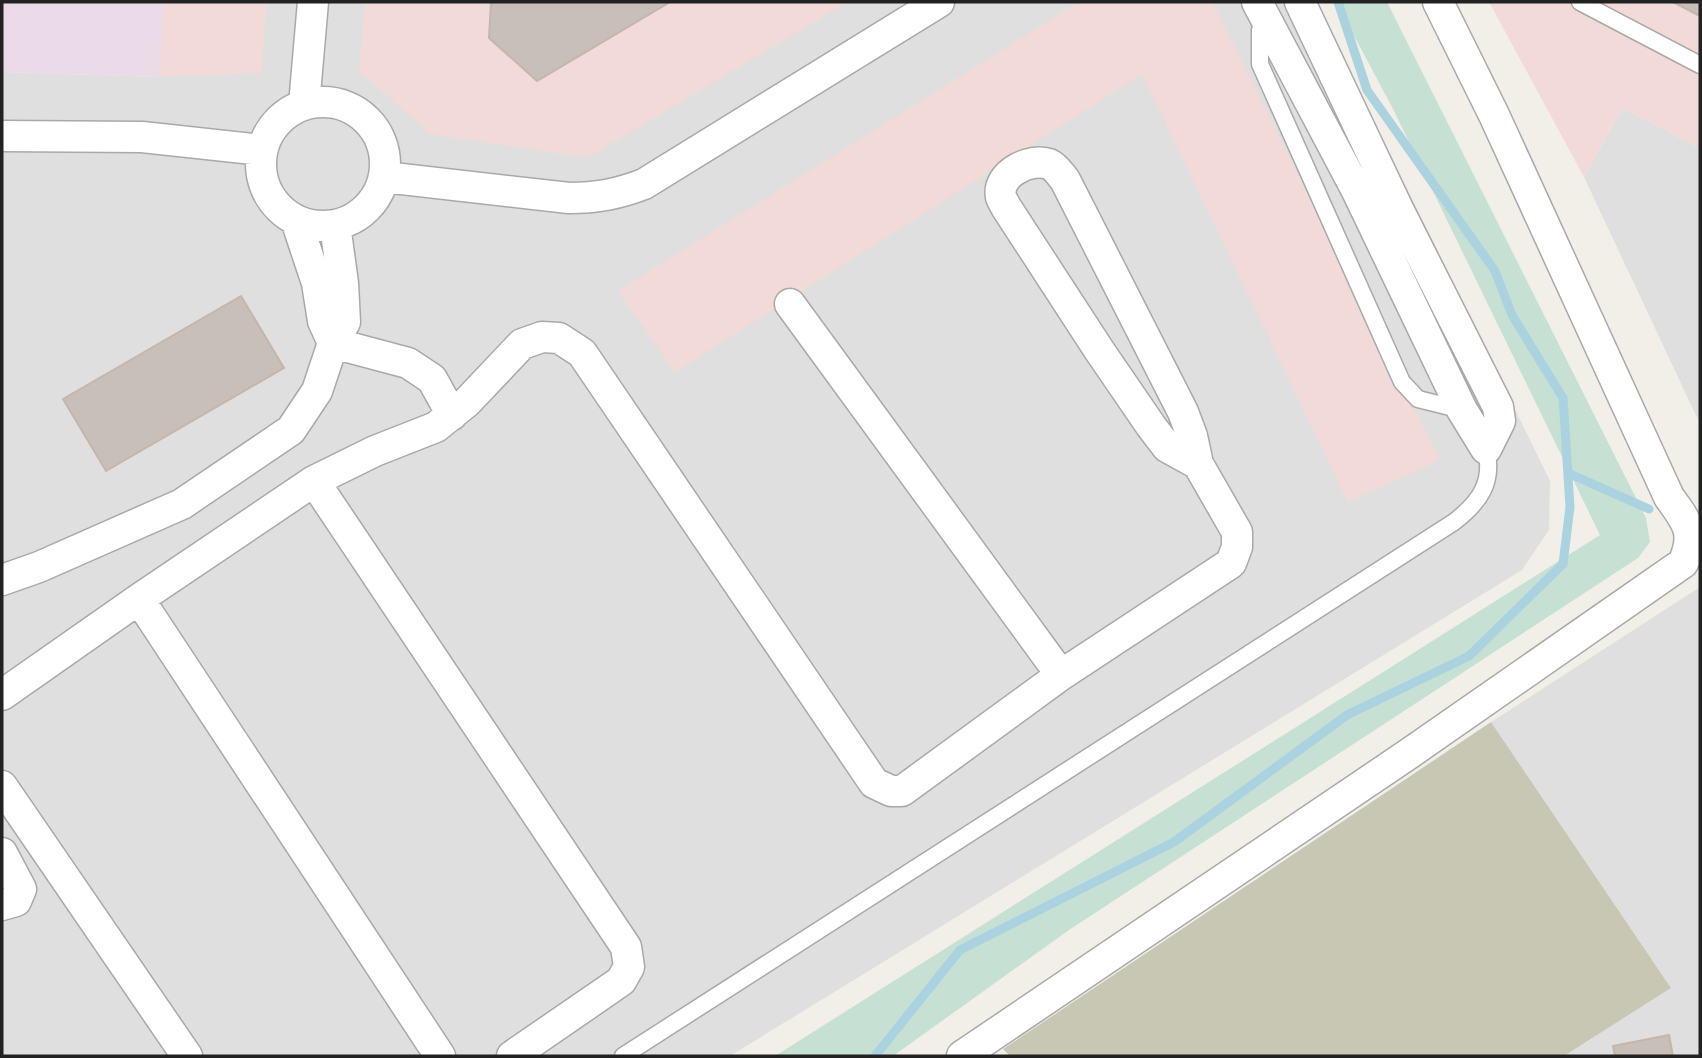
<svg xmlns="http://www.w3.org/2000/svg" width="1702" height="1058" viewBox="0 0 1702 1058" font-family="Karla,sans-serif">
	<style>
		.residential { fill: #e0dfdf }
		.commercial { fill: #f2dad9 }
		.industrial { fill: #ebdbe8 }
		.construction { fill: #c7c7b4 }
		.wetland { fill: #c6e0d4 }
		.lines { fill: none; stroke-linecap: round; stroke-linejoin: round }
		.stream { stroke: #aad3df; stroke-width: 9 }
		.building { fill: #c7bfb8; stroke: #c4b6ab; stroke-width: 2 }
		.service-casing { stroke: #a9a9a9; stroke-width: 19 }
		.minor-casing { stroke: #a9a9a9; stroke-width: 33 }
		.service { stroke: #fff; stroke-width: 16 }
		.minor { stroke: #fff; stroke-width: 30 }
	</style>
	<rect width="100%" height="100%" fill="#f2efe9"/>
	<path class="residential" d="M163,2H1316L1550,481L1549,530L1522,570L730,1056H2V72L159,77Z
		M1622,108L1700,148V424L1584,177Z
		M1700,587V1056H1564L1671,988L1491,722Z"/>
	<path class="commercial" d="M163,2H267L261,73L159,77Z
		M365,2H847L587,158L431,134L359,71Z
		M1079,2H1212L1440,460L1348,502L1142,74L675,372L618,291Z
		M1489,2H1700V148L1622,108L1584,177Z"/>
	<path class="industrial" d="M2,2H163L159,77L2,72Z"/>
	<path class="construction" d="M1491,722L1671,988L1564,1056H1010L1003,1049Z"/>
	<path class="wetland" d="M1336,2H1387L1646,518L1650,542L1638,558L1069,930L893,1056H775L1600,535L1392,107Z"/>
	<g class="lines">
		<path class="stream" d="M1568,473L1649,509
			M875,1056L960,950L1174,842L1347,715L1469,656L1563,564L1570,507L1563,398L1512,315L1495,271L1367,90L1338,2"/>
	</g>
	<path class="building" d="M491,2H670L537,81L489,38Z
		M1673,2H1700V16Z
		M241,296L284,368L106,471L63,399Z
		M1669,1035L1673,1056H1615L1613,1046Z"/>
	<g class="lines">
		<g class="service-casing">
			<path id="service" d="M1580,2L1700,65
				M1266,19L1260,30V64L1402,382L1418,399L1462,410
				M623,1056L1454,522C1480,502 1494,482 1486,449"/>
		</g>
		<g class="minor-casing">
			<path id="minor" d="M1257,2L1357,191L1462,410L1486,449L1500,421L1498,407L1398,209L1300,2
				M261 164a62 62 0 1 1 124 0a62 62 0 1 1-124 0Z
				M304,105L313,2
				M2,136L142,137L262,150
				M384,177L569,198C597,198 618,194 644,184L939,2
				M296,220L317,283L323,321L333,343
				M790,304L1061,675
				M333,343L408,363L432,379L452,415
				M314,481L626,947L629,967L621,981L512,1056
				M2,580L39,567L182,504L291,430L317,391L333,343L345,322L343,283L335,225
				M139,599L440,1056
				M2,695L139,599L314,481L375,451L436,427L467,402L522,344L542,337L559,338L582,353L874,783L891,791H902L1061,675L1231,563L1237,547V532L1198,464L1192,436L1183,412L1065,180C1060,174 1056,167 1049,164C1031,157 996,174 1001,197C1002,200 1004,203 1006,207L1099,350L1151,426L1167,447L1198,464
				M2,786L187,1056
				M2,853L21,889L16,901L2,905
				M962,1056L1410,753L1683,563C1697,533 1687,522 1669,497L1494,115L1438,2"/>
		</g>
		<use href="#service" class="service"/>
		<use href="#minor" class="minor"/>
	</g>
	<rect width="1702" height="1058" fill="none" stroke="#222222" stroke-width="7"/>
</svg>
